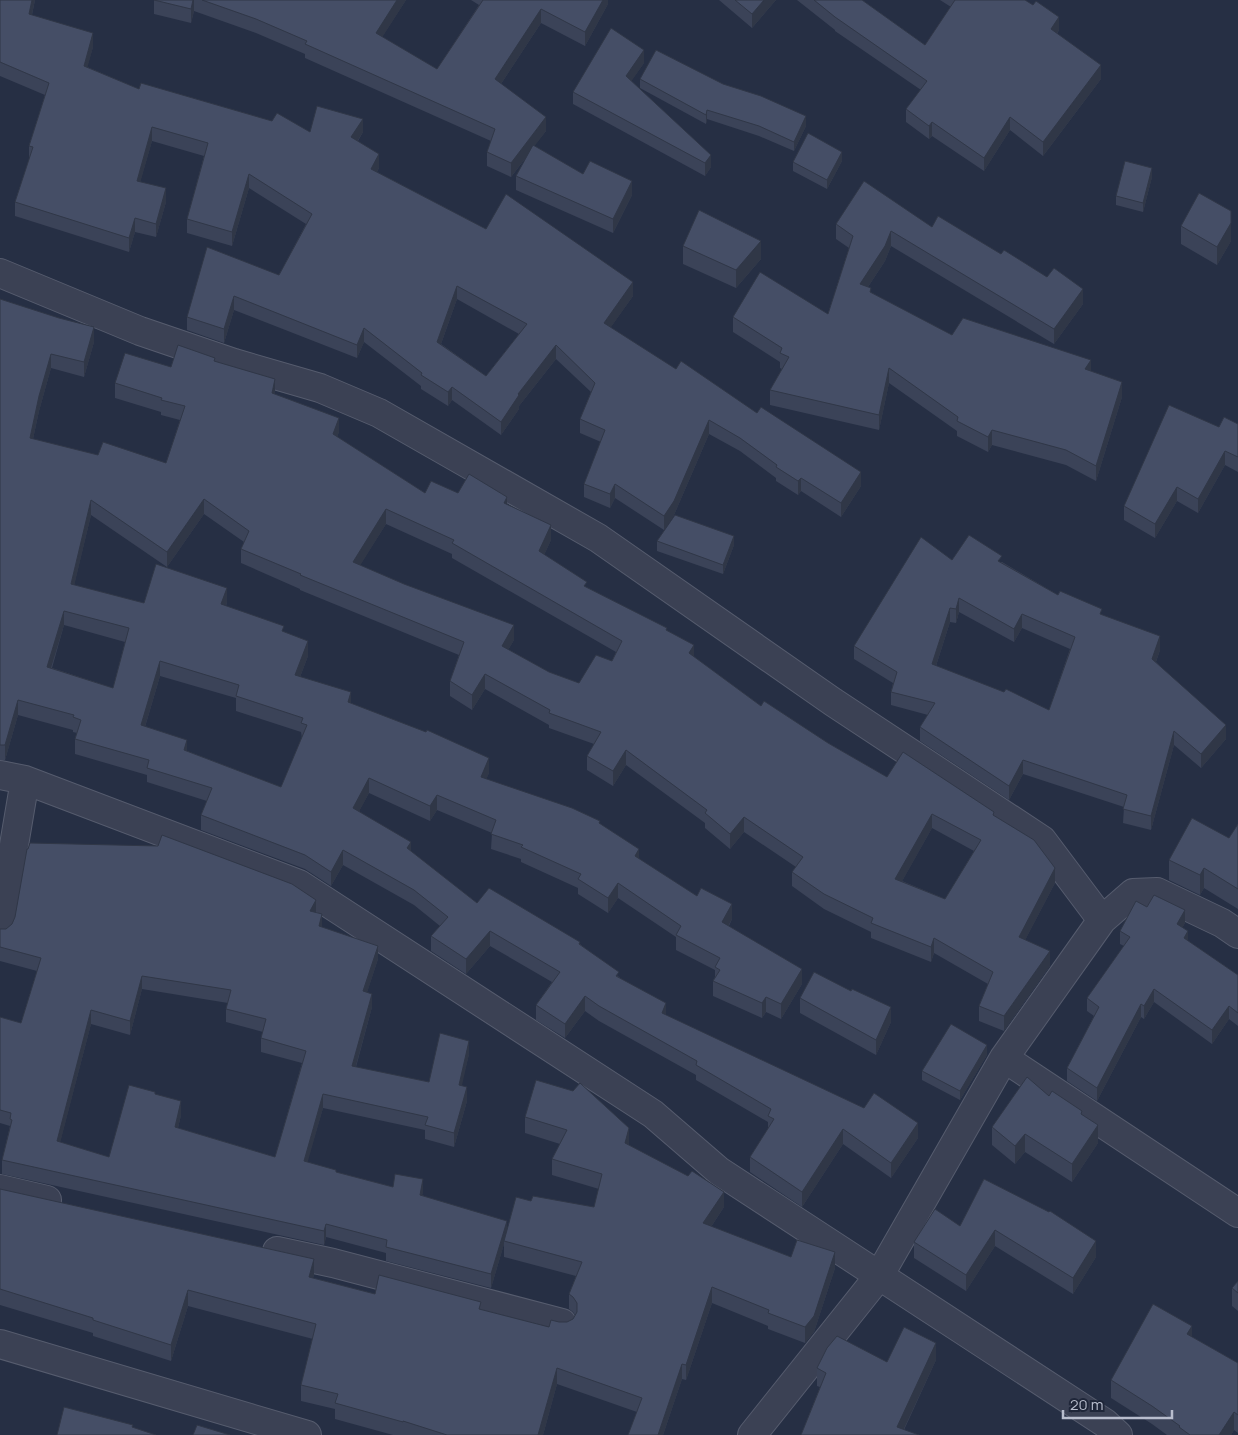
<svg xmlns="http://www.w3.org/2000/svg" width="1238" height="1435" viewBox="0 0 1238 1435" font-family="Manrope,sans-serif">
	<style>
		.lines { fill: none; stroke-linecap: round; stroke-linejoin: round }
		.minor-casing { stroke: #565c6e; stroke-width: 30 }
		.minor { stroke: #3b4154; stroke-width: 28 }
		.wall { fill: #3b4358; fill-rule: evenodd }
		.shaded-wall { fill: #303747 }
		.building { fill: #454e66; stroke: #303747; fill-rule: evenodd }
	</style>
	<rect width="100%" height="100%" fill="#262f44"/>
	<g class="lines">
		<g class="minor-casing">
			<path id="minor" d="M0,273L140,331L234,363L320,388L379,413L598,538L833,702L1042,840L1102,920
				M0,775L25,780L299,884L653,1114L719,1171L1105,1423L1118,1435
				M0,928L25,780
				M1004,1058L1238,1213
				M0,1189L47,1200
				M277,1251L333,1263L562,1323
				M0,1344L307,1435
				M752,1435L879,1276L1004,1058L1102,920L1133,893L1157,892L1222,923L1238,934"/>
		</g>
		<use href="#minor" class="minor"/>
	</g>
	<path class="wall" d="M0,0H35L32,15L93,47L87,67L139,89L310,132H363L358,141L379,168L377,172L486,229L633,296L610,328L861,486L841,517L801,491L798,495L776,481V478L740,451L709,434L674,515L664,530L615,498L610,508L584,497V484L601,442L580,433V419L591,392L556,359L519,406V409L501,435L452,400L448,406L421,389V386L364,342L357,358L234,310L224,343L187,330V317L279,275L306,224L249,188L232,246L187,233V219L204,156L152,141L140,182L166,202L156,237L135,232L129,252L15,216V202L29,160V146L45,95L0,76ZM457,299L519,334L486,376L441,344Z
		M154,0H406L382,37L437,69L479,5L471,0H608V4L585,46L541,23L501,84L546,131L534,146L583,174L632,195L613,233L516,190V176L528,155L511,177L487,166V152L491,141L305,58V54L256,33L194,11L191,23L154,14Z
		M719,0H776L752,28Z
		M797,0H862L925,45L951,7L940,0H1025L1059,30L1057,34L1101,79L1043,156L1010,130L984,171L932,136L929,139L906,122V109L921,90L835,31V30Z
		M644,63L631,81L711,167L705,176L573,104V92Z
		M640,79L806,126L794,151L759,136L707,119L706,124L640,88Z
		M842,161L827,189L793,171V162Z
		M1152,177L1143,212L1116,205V196Z
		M836,224L932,227L1083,304L1054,344L891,246L885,261L868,287L871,293L952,335L1091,371L1122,397L1096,481L1066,465L992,445L988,452L957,436V431L889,383L879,430L770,405V390L782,369L780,368V362L733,332V317L828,314L849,248L836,239Z
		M1181,226L1231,241L1217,265L1181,244Z
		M683,246L761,259L736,288L683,264Z
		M0,299L94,342L84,377L51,368L39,411L33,439L98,455L166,463L180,420L161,415V412L115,398V383L171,367L215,361L275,394L339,432L337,437L425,493H458L507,504L551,540L544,555L587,588L667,631L694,657L761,706L828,743L887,777L994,816L1055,883L1025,940L1050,966L1004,1031L979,1021V1006L988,984L934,953L931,962L871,938V932L824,909L792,886V872L796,867L744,832L730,849L705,828V823L626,765L613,786L587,770V756L594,744L549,728V725L485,689L472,710L450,696V681L459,655L300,590V589L241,563V549L244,542L204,514L167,567L91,515L74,585L144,603L227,602L226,606L284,632L308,656L300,677L489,773L486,779L600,824L639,859L732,919L729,926L802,984L781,1019L766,1012L762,1018L713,996V981L715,977V970L676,950V937L618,898L608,913L578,894V888L521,862V859L491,849L492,833L437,810L430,821L369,793L359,811L477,903L580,944L619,977L666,1015L918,1138L891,1178L843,1144L802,1207L750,1172V1157L768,1129V1122L696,1080V1075L599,1021L585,1011L565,1038L536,1020V1005L552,982L490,946L466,974L431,951V936L440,926L414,905L343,865L331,886L305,869L201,830V815L207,801L147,782V775L75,754V739L77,733L73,732V730L18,715L5,760H0ZM386,524L452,554V558L616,652L612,661L579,683L549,672L508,650L514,640L360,565ZM64,625L125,642L113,688L52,668ZM160,676L236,698V711L301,732L302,738L281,787L187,751L145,727ZM932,828L974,851L945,899L902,881Z
		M1238,424V472L1225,465L1198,513L1177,501L1155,538L1124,520V506L1219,427Z
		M657,541L734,545L723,574L657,551Z
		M952,560L1002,562L1058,595L1102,615L1160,650L1156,662L1226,739L1201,768L1174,745L1151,830L1123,823L1124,807L1023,774L1009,800L920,741V727L928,715L891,705V692L893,683L854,659V646ZM959,612L1014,642L1022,628L1070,649L1049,710L936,666L950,622L956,623Z
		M1238,824V909L1204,888L1200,895L1169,880V860L1229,838Z
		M1147,907L1185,923L1182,928L1188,941L1238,975V1026L1229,1019L1212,1044L1154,1002L1144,1019L1141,1017L1097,1101L1067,1081V1068L1094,1016L1087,1011V998L1124,946L1120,944V931Z
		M316,913L322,927L378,959L367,992L372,1007L356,1067L429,1082L469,1054L461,1086L467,1101L454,1147L425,1139V1130L323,1108L307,1162L336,1172L393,1187L423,1192L422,1195L507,1231L531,1201L594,1207L599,1189L552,1175V1159L560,1144L525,1133V1117L629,1144V1145L724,1207L711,1227L791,1257L835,1268L814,1332L805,1343L768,1329V1326L712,1303L686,1380L682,1379L663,1435H628L637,1412L557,1384L543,1435H393L335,1419V1409L301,1401V1385L313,1339L188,1306L171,1361L93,1336V1333L0,1305V1189L314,1275L313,1278L375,1294L481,1309L549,1327L559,1322H567L573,1319L575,1315L573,1312L569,1309V1294L576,1276L504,1257V1244L491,1288L386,1261V1253L326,1237L324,1245L2,1174V1160L10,1126L0,1123V1017L21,1023L37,971L0,961V929ZM142,989L228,1003L226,1009V1022L263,1032L261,1038V1052L302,1063L275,1157L178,1128L181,1115L155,1095L109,1157L60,1142L91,1024L130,1035Z
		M800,998L891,1022L876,1055L800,1013Z
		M987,1055L960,1100L922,1080V1071Z
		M1049,1096L1082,1115L1098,1143L1072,1182L1025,1152L1015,1164L992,1145V1127Z
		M984,1179L1096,1257L1073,1294L995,1246L966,1291L914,1258V1242L960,1226Z
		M1238,1281V1311L1232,1306V1288Z
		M1192,1337L1238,1363V1433L1234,1430L1231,1435H1167L1152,1424L1111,1398V1380Z
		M936,1360L904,1430L801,1435L820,1387L817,1386V1368L887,1362Z"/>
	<path class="shaded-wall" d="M32,0H35L29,28V14Z
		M193,0H194V11L191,23V9Z
		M397,0H406L376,47V33Z
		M603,0H608V4L585,46V32Z
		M764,0H776L752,28V14Z
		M541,9V23L495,93V79Z
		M1059,17V30L1051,43V29Z
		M93,33V47L84,80V66Z
		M644,50V63L626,89V76Z
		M1101,65V79L1043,156V142Z
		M707,110V119L706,124V115Z
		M806,116V126L794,151V142Z
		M546,117V131L511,177V163Z
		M1010,117V130L984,171V158Z
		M363,119V132L351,151V137Z
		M932,122V136L929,139V126Z
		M152,127V141L137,194V181Z
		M842,152V161L827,189V180Z
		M379,154V168L371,183V169Z
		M711,155V167L705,176V163Z
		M1152,168V177L1143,212V203Z
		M249,174V188L232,246V232Z
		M632,181V195L613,233V219Z
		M166,188V202L156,237V224Z
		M135,218V232L129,252V238Z
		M1231,223V241L1217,265V247Z
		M891,231V246L885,261L860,299V284Z
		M761,241V259L736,288V270Z
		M633,282V296L604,337V323Z
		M457,286V299L437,355V342Z
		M1083,289V304L1054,344V329Z
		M234,296V310L224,343V329Z
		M94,327V342L84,377V362Z
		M364,328V342L357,358V345Z
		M556,345V359L519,406V409L501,435V422L518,394Z
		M51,354V368L39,411L30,453V438L39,396Z
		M1091,360V375L1085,369Z
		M889,368V383L879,430V415Z
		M275,379V394L272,408V393Z
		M1122,382V397L1096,481V466Z
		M452,387V400L448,406V392Z
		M339,418V432L333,449V434Z
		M709,420V434L674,515L664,530V516Z
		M992,430V445L988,452V437Z
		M1225,451V465L1198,513V499Z
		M861,472V486L841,517V503Z
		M801,478V491L798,495V481Z
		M615,484V498L610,508V494Z
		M1177,487V501L1155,538V524Z
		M507,497V512L504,503Z
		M204,499V514L167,567V552Z
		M91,500V515L71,599V584Z
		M386,509V524L353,577V562Z
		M551,525V540L539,566V551Z
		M734,536V545L723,574V565Z
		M227,588V602L221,619V604Z
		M959,598V612L956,623V609Z
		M950,608V622L932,678V664Z
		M64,611V625L47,681V667Z
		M1022,614V628L1014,642V629Z
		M514,625V640L502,661V646Z
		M1160,636V650L1152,673V659Z
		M308,641V656L295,690V675Z
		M694,645V660L689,653Z
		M160,661V676L141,740V725Z
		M485,674V689L472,710V695Z
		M351,692V707L348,702Z
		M18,700V715L5,760V745Z
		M1226,725V739L1201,768V754Z
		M1174,731V745L1151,830V816Z
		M187,740V755L184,750Z
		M626,750V765L613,786V771Z
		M489,758V773L481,792V777Z
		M1023,760V774L1009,800V786Z
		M369,778V793L353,823V808Z
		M437,795V810L430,821V806Z
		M932,814V828L895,894V879Z
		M744,817V832L730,849V834Z
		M411,842V857L407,848Z
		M639,849V864L635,856Z
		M343,850V865L331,886V872Z
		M1055,868V883L1019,952V937Z
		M1204,868V888L1200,895V875Z
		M618,883V898L608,913V898Z
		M316,900V914L310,911Z
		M732,904V919L722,937V922Z
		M1185,910V923L1177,938V924Z
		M322,914V928L319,926Z
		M490,931V946L466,974V959Z
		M1188,931V944L1184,938Z
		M934,938V953L931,962V947Z
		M378,946V959L363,1005V991Z
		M1050,951V966L1004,1031V1016Z
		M802,969V984L781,1019V1004Z
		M142,976V989L130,1035V1021Z
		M1154,989V1002L1144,1019V1006Z
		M372,994V1007L352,1080V1066Z
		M585,996V1011L565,1038V1024Z
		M766,997V1012L762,1018V1003Z
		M666,1003V1018L662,1013Z
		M1141,1004V1017L1097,1101V1088Z
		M1229,1006V1019L1212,1044V1030Z
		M891,1007V1022L876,1055V1040Z
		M91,1010V1024L57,1155V1141Z
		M469,1041V1054L459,1099V1085Z
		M987,1045V1055L960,1100V1091Z
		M467,1087V1101L454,1147V1133Z
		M323,1094V1108L304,1175V1161Z
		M181,1101V1115L175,1141V1127Z
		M918,1123V1138L891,1178V1163Z
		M1098,1125V1143L1072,1182V1164Z
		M629,1128V1144L625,1159V1143Z
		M843,1129V1144L802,1207V1192Z
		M1025,1134V1152L1015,1164V1146Z
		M423,1179V1192L420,1208V1195Z
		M724,1192V1207L703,1239V1223Z
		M507,1221V1235L504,1241V1244L491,1288V1274Z
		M326,1224V1237L324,1245V1231Z
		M995,1230V1246L966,1291V1275Z
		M1096,1241V1257L1073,1294V1278Z
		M835,1252V1268L814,1332L805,1343V1327Z
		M314,1259V1275L309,1292V1277Z
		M712,1287V1303L686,1380V1365Z
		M188,1290V1306L171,1361V1345Z
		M1192,1326V1344L1187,1334Z
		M936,1343V1360L901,1435L897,1427Z
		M682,1364V1379L663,1435H658Z
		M557,1368V1384L543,1435H538Z
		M1234,1412V1430L1231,1435H1219Z"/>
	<path class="building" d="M0,0H32L29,14L93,33L84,66L139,89L141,83L272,121L277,113L310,132L317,106L363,119L351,137L379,154L371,169L486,229L506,194L633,282L604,323L676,369L681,361L757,413L761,407L861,472L841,503L801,478L798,481L776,467L777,465L740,438L709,420L674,501L664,516L615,484L610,494L584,484L605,430L580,419L595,383L556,345L518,394L519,395L501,422L452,387L448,392L421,375L422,373L364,328L357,345L234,296L224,329L187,317L207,247L279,275L312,214L249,174L232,232L187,219L208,143L152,127L137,181L166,188L156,224L135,218L129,238L15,202L33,147L29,146L49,83L0,62ZM457,286L527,324L486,376L437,342Z
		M154,0H193L191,9Z
		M202,0H397L376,33L437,69L483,0H603L585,32L541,9L495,79L546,117L511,163L487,152L495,129L305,44L307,41L256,19Z
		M735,0H764L752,14Z
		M814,0H862L925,45L955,0H1025L1033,5L1036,1L1059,17L1051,29L1101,65L1043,142L1010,117L984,158L932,122L929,126L906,109L927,81L835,17Z
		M611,28L644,50L626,76L711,155L705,163L573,92Z
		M656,50L723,84L761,96L806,116L794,142L759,126L707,110L706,115L640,79Z
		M808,133L842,152L827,180L793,162Z
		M533,145L583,174L590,161L632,181L613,219L516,176Z
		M1125,161L1152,168L1143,203L1116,196Z
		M864,181L932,227L938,216L1001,254L1004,250L1047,277L1054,268L1083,289L1054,329L891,231L885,246L860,284L871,288L870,292L952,335L963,318L1091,360L1085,369L1122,382L1096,466L1066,450L992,430L988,437L957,421L958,417L889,368L879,415L770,390L789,357L780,353L782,348L733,317L760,272L828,314L853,236L836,224Z
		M1199,193L1231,211V223L1217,247L1181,226Z
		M699,210L761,241L736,270L683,246Z
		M0,299L59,318L94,327L84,362L51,354L39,396L30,438L98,455L103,442L166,463L185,406L161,400L162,398L115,383L125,353L171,367L178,345L215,358L214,361L275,379L272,393L339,418L333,434L425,493L431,481L458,493L469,474L507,497L504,503L551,525L539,551L587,582L584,586L667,628L666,630L694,645L689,653L761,706L764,701L828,743L887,777L903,752L994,812L993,815L1034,840L1055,868L1019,937L1050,951L1004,1016L979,1006L993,972L934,938L931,947L871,923L873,918L824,894L792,872L803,857L744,817L730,834L705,813L707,810L626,750L613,771L587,756L601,732L549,713L550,710L485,674L472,695L450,681L464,642L300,575L301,574L241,549L249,531L204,499L167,552L91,500L71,584L144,603L156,564L227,588L221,604L284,626L282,631L308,641L295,675L351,692L348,702L426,732L427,730L489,758L481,777L572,808L600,821L599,823L639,849L635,856L697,896L701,888L732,904L722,922L802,969L781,1004L766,997L762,1003L713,981L720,970L715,967L720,958L676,935L681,926L618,883L608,898L578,879L581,874L521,847L523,845L491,834L496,820L437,795L430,806L369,778L353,808L411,842L407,848L477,903L489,888L580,942L579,944L619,972L616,976L666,1003L662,1013L864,1108L874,1093L918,1123L891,1163L843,1129L802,1192L750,1157L774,1119L768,1116L771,1109L696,1065L697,1061L599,1006L585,996L565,1024L536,1005L560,972L490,931L466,959L431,936L448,917L414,890L343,850L331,872L305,855L201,815L212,788L147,768L149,760L75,739L81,720L73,717L74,715L18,700L5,745H0ZM386,509L454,540L452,543L622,641L612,661L596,655L579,683L549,672L502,646L514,625L404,584L353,562ZM64,611L129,628L113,688L47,667ZM160,661L239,685L236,696L303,718L301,723L307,725L281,787L184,750L187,740L141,725ZM932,814L981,840L945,899L895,879Z
		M1169,405L1219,427L1224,417L1238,424V457L1225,451L1198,499L1177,487L1155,524L1124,506Z
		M675,515L734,536L723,565L657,541Z
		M969,535L1002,556L998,561L1058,595L1060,591L1102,609L1100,614L1160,636L1152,659L1226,725L1201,754L1174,731L1151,816L1123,809L1127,795L1023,760L1009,786L920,727L935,703L891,692L897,672L854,646L921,537L952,560ZM959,598L1014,629L1022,614L1075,637L1049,710L1006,689L1004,692L932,664L950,608L956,609Z
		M1192,818L1229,838L1238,824V889L1204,868L1200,875L1169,860Z
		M162,835L292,884L316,900L310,911L322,914L319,926L378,946L363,991L372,994L352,1066L429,1082L440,1033L469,1041L459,1085L467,1087L454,1133L425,1125L428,1117L323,1094L304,1161L336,1170V1172L393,1187L395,1174L423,1179L420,1195L507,1221L491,1274L386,1247L387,1240L326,1224L324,1231L2,1160L12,1120L10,1119L11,1113L0,1110V1017L21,1023L41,958L0,947V929H6L12,924L15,917L27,849H28L30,843L158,846ZM142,976L231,990L226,1009L266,1019L261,1038L306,1051L275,1157L175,1127L181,1101L155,1094V1092L129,1085L109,1157L57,1141L91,1010L130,1021Z
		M1154,895L1185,910L1177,924L1188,931L1184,938L1238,975V1013L1229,1006L1212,1030L1154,989L1144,1006L1141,1004L1097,1088L1067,1068L1099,1007L1087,998L1130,937L1120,931L1136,901L1147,907Z
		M814,972L851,991L852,989L891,1007L876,1040L800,998Z
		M951,1024L987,1045L960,1091L922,1071Z
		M1027,1077L1049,1096L1052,1091L1082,1111L1081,1114L1098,1125L1072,1164L1025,1134L1015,1146L992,1127Z
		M536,1080L573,1091L580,1083L629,1128L625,1143L688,1176L692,1171L724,1192L703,1223L791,1257L797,1240L835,1252L814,1316L805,1327L768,1313L769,1310L712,1287L686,1365L682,1364L658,1435H628L642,1398L557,1368L538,1435H447L403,1421V1422L335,1403L338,1394L301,1385L316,1324L188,1290L171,1345L93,1320V1318L0,1289V1189L314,1259L309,1277L375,1294L379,1275L481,1302L479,1309L549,1327L551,1320L559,1322H567L573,1319L577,1312V1303L573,1297L569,1294L582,1262L504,1241L516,1197L531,1201L533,1196L594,1207L602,1174L552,1159L567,1130L525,1117Z
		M984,1179L1049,1212L1050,1211L1096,1241L1073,1278L995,1230L966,1275L914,1242L935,1209L960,1226Z
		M1238,1281V1293L1232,1288Z
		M1153,1304L1192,1326L1187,1334L1238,1363V1415L1234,1412L1219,1435H1190L1179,1427L1180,1426L1152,1406L1111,1380Z
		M904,1327L936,1343L897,1427L919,1435H801L826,1373L817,1368L827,1348L837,1336L887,1362Z
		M64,1407L133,1425L132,1427L156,1435H57Z
		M197,1425L230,1435H193Z"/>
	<path d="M1063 1410v8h109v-8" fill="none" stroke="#b8bdcd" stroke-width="2.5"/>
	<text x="1070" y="1410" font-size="15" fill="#b8bdcd" stroke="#1f2639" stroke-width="4" paint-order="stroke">20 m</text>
</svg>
